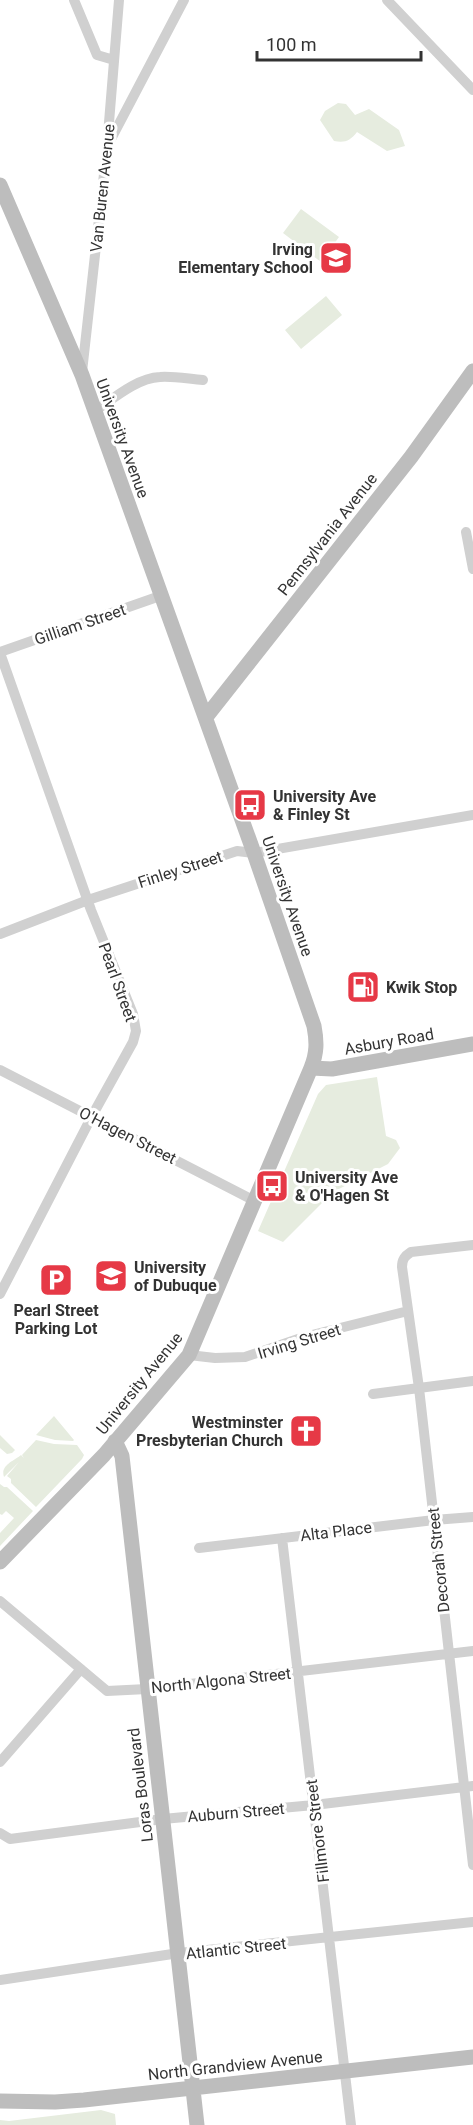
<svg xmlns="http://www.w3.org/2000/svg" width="473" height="2125" viewBox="0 0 473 2125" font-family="Roboto,sans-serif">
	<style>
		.green { fill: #e6ecdf }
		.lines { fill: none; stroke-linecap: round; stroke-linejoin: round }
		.street { stroke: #d0d0d0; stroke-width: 10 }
		.secondary { stroke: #bdbdbd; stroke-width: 15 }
		.labels { text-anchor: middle; stroke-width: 6; stroke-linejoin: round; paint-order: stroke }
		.street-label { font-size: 16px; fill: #333; stroke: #fff }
		.poi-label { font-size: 16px; font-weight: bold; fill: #333; stroke: #fff; text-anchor: start }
	</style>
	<rect width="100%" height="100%" fill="#fff"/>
	<path class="green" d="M338,103L346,104L355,115L369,109L399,130L405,146L387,151L357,132C350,141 345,143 334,141L320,120L325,111Z
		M301,209L339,237L321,262L283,233Z
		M326,296L342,315L301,349L285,330Z
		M377,1077L386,1136L396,1140L400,1148L388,1164L333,1192L283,1242L258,1231L318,1094L326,1085Z
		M54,1416L74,1440L73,1441L55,1440L36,1435Z
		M0,1435L15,1450L12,1453L7,1454L0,1448Z
		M36,1440L54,1444L77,1445L84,1455L82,1459L36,1507L11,1483V1479L7,1476L19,1462L4,1477C0,1465 14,1461 21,1455L24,1458L22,1455Z
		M0,1484L4,1487H7L33,1511L0,1546V1533L14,1518L6,1511L2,1515L0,1514Z
		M101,2110L115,2114L116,2125H0V2120L9,2121Z"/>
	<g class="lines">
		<path class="street" d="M74,0L97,55L114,60
			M387,0L473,90
			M110,141L184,0
			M82,372L107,147L119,0
			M95,411C114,398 137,378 160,377C174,376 189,379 203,380
			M466,532L473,569
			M0,652L160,596
			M0,653L91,910L133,1014L136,1031L133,1042L92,1116L0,1294
			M0,934L88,900L237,851L254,853L473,815
			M0,1070L255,1201
			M473,1245L411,1252C405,1256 402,1259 402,1267L419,1388L473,1865
			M189,1355L215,1358L245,1357L304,1337L408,1311
			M373,1394L473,1381
			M282,1538L351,2125
			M199,1548L434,1520L473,1517
			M0,1601L107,1691L147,1689L473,1651
			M0,1762L81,1669
			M0,1833L10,1839L163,1819L314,1805L473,1786
			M0,1980L179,1953L473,1922"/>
		<path class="secondary" d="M0,185L82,375L254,853L314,1026C317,1042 317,1053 311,1068L189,1355L104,1455L0,1562
			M206,717L411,457L473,371
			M311,1068L332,1069L473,1044
			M115,1441L122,1456L197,2125
			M0,2101L55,2102L84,2100L473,2057"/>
	</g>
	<defs>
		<g id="school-square" transform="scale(1.725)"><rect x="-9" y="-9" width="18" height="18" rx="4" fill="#e63946" stroke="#fff"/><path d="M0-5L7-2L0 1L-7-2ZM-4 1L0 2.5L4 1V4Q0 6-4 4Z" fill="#fff"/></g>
		<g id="bus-square" transform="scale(1.725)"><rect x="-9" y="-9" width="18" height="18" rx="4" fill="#e63946" stroke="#fff"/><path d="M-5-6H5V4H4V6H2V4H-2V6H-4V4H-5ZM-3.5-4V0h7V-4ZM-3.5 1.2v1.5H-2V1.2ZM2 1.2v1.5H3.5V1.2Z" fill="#fff"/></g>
		<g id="fuel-square" transform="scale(1.725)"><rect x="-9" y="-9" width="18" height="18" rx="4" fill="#e63946" stroke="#fff"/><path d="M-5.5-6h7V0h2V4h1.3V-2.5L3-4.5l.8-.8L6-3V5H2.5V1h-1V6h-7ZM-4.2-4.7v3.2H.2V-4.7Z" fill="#fff"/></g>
		<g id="university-square" transform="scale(1.725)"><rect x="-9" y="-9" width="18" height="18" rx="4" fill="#e63946" stroke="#fff"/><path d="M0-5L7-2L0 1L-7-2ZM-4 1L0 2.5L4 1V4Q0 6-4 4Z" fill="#fff"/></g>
		<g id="parking-square" transform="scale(1.725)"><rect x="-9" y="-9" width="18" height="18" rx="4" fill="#e63946" stroke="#fff"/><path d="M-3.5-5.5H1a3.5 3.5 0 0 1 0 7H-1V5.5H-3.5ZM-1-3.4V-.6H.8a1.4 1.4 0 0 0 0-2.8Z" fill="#fff"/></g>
		<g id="church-square" transform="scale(1.725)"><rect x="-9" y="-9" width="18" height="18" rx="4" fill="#e63946" stroke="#fff"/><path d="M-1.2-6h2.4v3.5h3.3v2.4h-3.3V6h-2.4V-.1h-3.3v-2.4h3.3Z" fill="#fff"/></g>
	</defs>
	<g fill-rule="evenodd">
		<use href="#school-square" x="336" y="258"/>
		<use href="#bus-square" x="250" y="805"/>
		<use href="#fuel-square" x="363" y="987"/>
		<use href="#bus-square" x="272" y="1186"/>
		<use href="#university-square" x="111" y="1276"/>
		<use href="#parking-square" x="56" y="1280"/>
		<use href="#church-square" x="306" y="1431"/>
	</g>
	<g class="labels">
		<g class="street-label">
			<text transform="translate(102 188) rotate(-84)" y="6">Van Buren Avenue</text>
			<text transform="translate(123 438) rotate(70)" y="6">University Avenue</text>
			<text transform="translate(327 534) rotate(-52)" y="6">Pennsylvania Avenue</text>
			<text transform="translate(80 624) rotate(-19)" y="6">Gilliam Street</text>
			<text transform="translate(180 869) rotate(-18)" y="6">Finley Street</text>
			<text transform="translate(288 896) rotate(71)" y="6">University Avenue</text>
			<text transform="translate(118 982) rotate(70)" y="6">Pearl Street</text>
			<text transform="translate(389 1041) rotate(-10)" y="6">Asbury Road</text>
			<text transform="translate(128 1135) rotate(27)" y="6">O'Hagen Street</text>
			<text transform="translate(299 1341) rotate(-17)" y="6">Irving Street</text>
			<text transform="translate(139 1383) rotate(-51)" y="6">University Avenue</text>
			<text transform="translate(336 1531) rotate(-7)" y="6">Alta Place</text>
			<text transform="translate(438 1560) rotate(-96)" y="6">Decorah Street</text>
			<text transform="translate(221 1680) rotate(-6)" y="6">North Algona Street</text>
			<text transform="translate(140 1785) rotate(-97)" y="6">Loras Boulevard</text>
			<text transform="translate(236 1812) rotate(-5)" y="6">Auburn Street</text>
			<text transform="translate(317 1831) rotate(-97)" y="6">Fillmore Street</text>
			<text transform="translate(236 1948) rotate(-6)" y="6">Atlantic Street</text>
			<text transform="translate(235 2065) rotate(-6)" y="6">North Grandview Avenue</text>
		</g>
		<g class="poi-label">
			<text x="313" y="255" text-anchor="end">Irving<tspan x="313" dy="18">Elementary School</tspan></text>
			<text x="273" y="802">University Ave<tspan x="273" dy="18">&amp; Finley St</tspan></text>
			<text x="386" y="993">Kwik Stop</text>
			<text x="295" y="1183">University Ave<tspan x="295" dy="18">&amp; O'Hagen St</tspan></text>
			<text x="134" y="1273">University<tspan x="134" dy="18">of Dubuque</tspan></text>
			<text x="56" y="1316" text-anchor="middle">Pearl Street<tspan x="56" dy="18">Parking Lot</tspan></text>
			<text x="283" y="1428" text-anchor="end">Westminster<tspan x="283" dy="18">Presbyterian Church</tspan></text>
		</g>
	</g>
	<path d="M257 51v9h164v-9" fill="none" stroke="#333333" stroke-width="3"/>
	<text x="266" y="51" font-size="18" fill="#333333" stroke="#ffffff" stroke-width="4.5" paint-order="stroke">100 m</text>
</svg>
